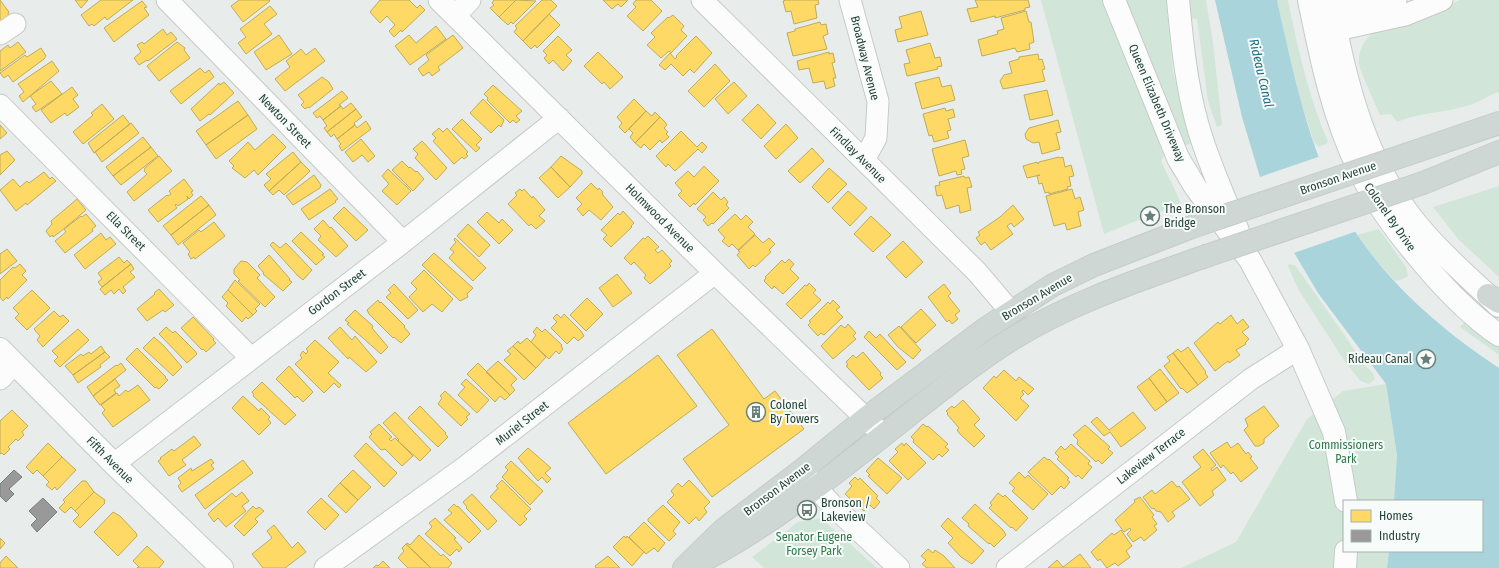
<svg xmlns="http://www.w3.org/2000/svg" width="1499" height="568" viewBox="0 0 1499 568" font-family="'Fira Sans Condensed',sans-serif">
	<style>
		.green { fill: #d1e6d8 }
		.water { fill: #a9d4db }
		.pier { fill: #e8edeb }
		.homes { fill: #ffd966; stroke: #bdac59 }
		.industry { fill: #999; stroke: #767f7c }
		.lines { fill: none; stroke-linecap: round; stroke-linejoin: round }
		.street-casing { stroke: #c5cac8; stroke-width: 23 }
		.secondary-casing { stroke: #c3cbc8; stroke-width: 24 }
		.primary-casing { stroke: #c3ccc9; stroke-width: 24 }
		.street { stroke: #fcfcfc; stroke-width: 21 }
		.secondary { stroke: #fcfcfc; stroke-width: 22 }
		.primary { stroke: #cfd7d5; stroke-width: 22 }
		.primary-bridge-casing { stroke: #c3ccc9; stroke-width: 24; stroke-linecap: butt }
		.primary-bridge { stroke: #cfd7d5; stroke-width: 22 }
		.labels { text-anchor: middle; stroke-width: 4; stroke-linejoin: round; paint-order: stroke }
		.street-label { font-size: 12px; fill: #24423a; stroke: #f7fbf9 }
		.poi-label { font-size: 12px; fill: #24423a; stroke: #f7fbf9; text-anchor: start }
		.park-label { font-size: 12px; fill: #2d7a4b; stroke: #f7fbf9 }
		.water-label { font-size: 13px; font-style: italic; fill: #1c6f80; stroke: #f7fbf9 }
	</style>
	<rect width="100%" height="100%" fill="#e8edeb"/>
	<path class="green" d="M1041,0H1104L1131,65L1164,156L1161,161L1181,203L1104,234Z
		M1122,0H1166L1173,71L1191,143L1185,146Z
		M1185,0H1206L1213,42L1222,125L1217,127L1208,101L1197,19L1187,18Z
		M1277,0H1288C1297,45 1309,99 1328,141L1326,144L1319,147L1314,142L1294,81Z
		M1460,0H1499V92C1489,95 1480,102 1470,105C1446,113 1420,112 1397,122L1391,114L1380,115C1376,105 1360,72 1359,64C1358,24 1400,24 1426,15C1438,10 1449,5 1460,0Z
		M1499,186V277L1458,239L1433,207Z
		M1379,229L1406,267L1408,276L1403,279L1395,281L1374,258L1357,235Z
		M1289,264L1295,265L1348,340L1364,365L1372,372L1375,379L1369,384L1360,381L1342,357L1298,289L1288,266Z
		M1468,318L1499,344V355L1460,327Z
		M1386,384L1397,455L1394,501H1344V551H1389L1387,568H1181L1236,542L1307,419L1343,391Z
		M821,518L877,568H764L752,557L798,522Z"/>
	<path class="water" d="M1215,0H1277C1294,78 1313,169 1358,236C1394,289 1446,333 1499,368V568H1387L1389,551H1482V501H1394L1397,455L1386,384L1318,293L1271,214L1242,117Z"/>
	<path class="pier" d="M1321,156L1336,194L1357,231L1291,254L1270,215L1257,178Z"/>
	<path class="homes" d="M0,0L9,12L8,14L12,20L0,23Z
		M75,0H88L81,8Z
		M101,0H133L107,20L105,17L94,26L92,24L89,26L81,15Z
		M239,0H269L270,1L243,22L231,6Z
		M380,0H409L417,8L420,5L425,10L402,32L401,30L394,37L389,31L395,25L387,16L380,23L370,12Z
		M494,0H516L499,17L490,8L494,5L492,3Z
		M516,0L536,1L513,24L511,22L508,25L499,17Z
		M542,0H551L557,6L523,41L514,32L517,28L515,26Z
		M603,0H628L621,7L618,4L612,9Z
		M636,0H651L662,11L643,31L627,16L636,7L633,4Z
		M786,0H818L819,4L815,5L817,18L794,24L791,11L786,12L783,1Z
		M975,0H1028L1030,7L1025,8V10L995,18V16L971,22L967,9L978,7Z
		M142,1L147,7L144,8L149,15L114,42L104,28Z
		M270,6L277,14L264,24L272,34L246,54L238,43L246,37L240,29Z
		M921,11L928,35L898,42L895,30L902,28L899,17Z
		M1026,11L1029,22H1031L1034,42L1029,44L1030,49L1017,52L1015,48L982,56L978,40L998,34L997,31L1004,29L1001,18Z
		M549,14L560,25L537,48L535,45L531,49L523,41Z
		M673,15L684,26L681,30L687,36L671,53L669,51L661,58L647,45L655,37L651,33L668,17L669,18Z
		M820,22L821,25L826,24L828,34L823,36L827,49L793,56L787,33L795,31V29Z
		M436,26L446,39L410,65L395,46L409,35L416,43Z
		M163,29L167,35L171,32L177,39L148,61L147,60L139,65L134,58L141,52L137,45L142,42L144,44Z
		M279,35L292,54L266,70L254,52Z
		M453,35L463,48L438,67L440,70L432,76L429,72L423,76L418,69L429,60L426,55Z
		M558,36L572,50L566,55L572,61L563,71L553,60L549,64L544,58L547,55L543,51Z
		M696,36L712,53L694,73L690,69L683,76L671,64L665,70L659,65L670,53L675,59L677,57L676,56Z
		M18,42L26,52L0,71V51L8,45L10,48Z
		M177,42L185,48L184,50L190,58L159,81L147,66Z
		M930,43L935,58L940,57L942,66L937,67L938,69L907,76L904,64L910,63L906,50Z
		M41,48L46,56L44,59L13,82L8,75L4,78L0,73L25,55L27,57Z
		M315,48L325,61L285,91L275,79L290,67L286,61L301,49L306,55Z
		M598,52L623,77L610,89L604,82L602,84L584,66Z
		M829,52V54L833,53L835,62L832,63L836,78H833L835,86L826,89L824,81L813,83L809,68L799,70L797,61Z
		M1038,54L1039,60L1042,59L1045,69L1042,70L1045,81L1003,89L1000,81L1004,75L1012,73L1009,62L1019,59V57Z
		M52,61L59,71L23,102L19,96L24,92L18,84Z
		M715,64L730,81L704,107L688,91Z
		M200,68L205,73L209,70L214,77L181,104L170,91Z
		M322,77L329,82L333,89L309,108L308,107L305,109L301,105L304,102L298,95Z
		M939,77L942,87L951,85L955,100L922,109L915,83Z
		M51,81L62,94L36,112L32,107L36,104L30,96Z
		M224,82L234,93L210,115L209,114L200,121L191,109L219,83L220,85Z
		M734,82L747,96L728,114L715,99Z
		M493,85L522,111L516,116L520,120L516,123L513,120L510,123L487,100L488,98L484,94Z
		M72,87L78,95L73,99L79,107L67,116L65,113L51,123L41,110Z
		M1047,90L1053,115L1030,120L1024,95Z
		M342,91L348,98L339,105L341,106L323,120L320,116L317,118L313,113Z
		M483,99L504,120L501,127L499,125L491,133L470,113Z
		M634,99L646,111L625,133L619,127L622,123L617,117Z
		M238,101L248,115L206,145L196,131Z
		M351,103L356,109L327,132L324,128L327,126L323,120L341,106L343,109Z
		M102,104L114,119L83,144L73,132L93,115L91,113Z
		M758,104L776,123L761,139L742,120Z
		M945,108L946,111L953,109L955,117L948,119L951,130L947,131L949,138L934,142L932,135L929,136L923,114Z
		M356,109L362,117L354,123L355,125L337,139L334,134L331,137L327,132Z
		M646,111L652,116L655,112L660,117L635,143L630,137L633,133L629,129Z
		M123,115L130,124L94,153L88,143Z
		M248,115L257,129L216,159L206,145Z
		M660,117L665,122L667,125L664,128L668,132L666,134L669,137L662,143L660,140L650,150L644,144L641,148L635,143Z
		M462,119L482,139L476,145L480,148L476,152L452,129Z
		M1058,120L1061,132L1056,133L1060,149L1042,154L1039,142L1033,143L1026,139L1025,134L1029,128Z
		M366,121L371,129L342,151L339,146L341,144L337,139L355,125L357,128Z
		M131,123L139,133L102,162L95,152Z
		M786,124L798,138L776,159L764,146Z
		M0,125L7,133L0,139Z
		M439,128L443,132L447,128L468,152L466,154L468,156L464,159L462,157L454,164L433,141L436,138L432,134Z
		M681,131L697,147L702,142L707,147L702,153L698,149L675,171L668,164L666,167L656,156Z
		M273,134L286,147L258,175L254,170L245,178L232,168L234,166L229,161L248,142L255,150Z
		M143,137L151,147L113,176L106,167Z
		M361,139L375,156L368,162L362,155L353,162L345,152Z
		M965,140L969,156L962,158L965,169L961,170L962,174L957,175L956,171L939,176L932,149Z
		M422,141L447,168L436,180L415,158L418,154L413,149Z
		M151,147L158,156L121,185L113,176Z
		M812,148L824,161L800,183L788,171Z
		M7,151L15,160L0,175V155Z
		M293,152L301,162L269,191L264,185L271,179L266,174Z
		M159,156L172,171L134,201L127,192L147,174L144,171L145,168Z
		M561,156L582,171V174L570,187L551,167Z
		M1059,157L1060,158L1063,157L1065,167L1071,165L1074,176L1069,177L1071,186L1067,187L1068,189L1049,194V192L1045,193L1042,183L1039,184L1037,176L1040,175L1027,178L1023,166L1037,162L1038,164L1039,162Z
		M402,161L409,168L410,167L416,172L417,171L424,179L413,191L392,170Z
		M301,162L310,171L306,175L284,195L279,190L273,195L269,191Z
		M704,166L719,181L695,205L694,203L690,207L678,195L682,191L675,183L688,171L694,177Z
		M551,167L570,187L558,198L539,178Z
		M829,168L847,184L828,203L812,187Z
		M388,169L411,191L397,205L382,191L389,184L382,176Z
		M44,172L50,179L52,177L56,181L27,205L26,203L16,211L0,190L13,179L20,187L27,181L29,183Z
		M314,175L321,185L320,188L293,205L286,196Z
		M964,176L965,178L969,177L972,187L967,188L971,210L960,213L959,205L946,209L942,195L937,196L935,186L940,185L939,182Z
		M184,179L193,191L191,192L193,195L189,199L187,196L188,199L178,206L176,204L175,205L177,208L158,222L148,210L167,195L168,196L171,194L169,191Z
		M591,183L598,190L599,188L603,192L602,194L613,207L601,220L589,210L583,216L577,209L582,204L576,198Z
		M330,189L338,199L335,201L336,202L309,220L301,209Z
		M520,189L522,191L524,189L532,198L533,196L545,210L539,216L545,221L536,229L531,224L529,226L508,204L517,195L515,193Z
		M1072,189L1075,199L1080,197L1084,210L1078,212L1081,226L1067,230L1065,223L1054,226L1046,196Z
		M848,191L867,208L850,226L832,208Z
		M713,192L721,200L724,197L728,202L726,205L729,208L713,224L712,223L708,226L703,220L706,217L697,209Z
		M201,196L209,205L171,235L163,226Z
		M77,199L86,210L60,232L53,237L52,235L50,237L46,231L52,224L51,221Z
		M209,205L216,215L178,245L171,235Z
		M1013,205L1024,219L1014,227L1011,223L1007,226L1013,234L991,250L985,242L981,245L976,238L980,235L978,232L1000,217Z
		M344,207L368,230L356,241L333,218Z
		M623,211L634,223L631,226L632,227L611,247L603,239L607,235L601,230L618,213L620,215Z
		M487,212L499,223L502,219L513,230L499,244L477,222Z
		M86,214L96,226L92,229L93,231L65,253L55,241L66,232L64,229L81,216L82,217Z
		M735,214L741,220L746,215L753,222L748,227L755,234L738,250L732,244L729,247L722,241L725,238L718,230Z
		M871,216L891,235L873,252L854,234Z
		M323,220L330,228L331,227L348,246L336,257L318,240L321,236L314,229Z
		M214,222L225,236L195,259L194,257L191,259L188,254L190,252L183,243L199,230L201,232Z
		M468,224L490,245L479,257L457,236Z
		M301,232L324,254L322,255L325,257L316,265L292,241Z
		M101,233L106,240L110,237L116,244L85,269L74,255Z
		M755,235L763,243L769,238L775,244L769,250L771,252L755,267L753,265L749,269L737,255L740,252L738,251Z
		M648,236L659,247L655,250L658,253L662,250L672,261L669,264L671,266L650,284L644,278L646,275L634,262L631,265L624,258L643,238L645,239Z
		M455,238L486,268L473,281L449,258L454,252L450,249L456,242L454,240Z
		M903,241L923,262L906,278L886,257Z
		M273,242L280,248L286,243L312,270L303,280L298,276L270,245Z
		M7,249L17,261L0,274V254Z
		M434,253L473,288L467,294L468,297L460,301L422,265Z
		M269,255L290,279L289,280L292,282L283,291L263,274L264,273L258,266Z
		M119,257L124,263L127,260L131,264L102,287L98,282L102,279L98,273Z
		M789,259L794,264L790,269L799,278L783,294L774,286L772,289L764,281L766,278L765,277L782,260L785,263Z
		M241,261L247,262L260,275L257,278L275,297L265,307L238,281L240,280L234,274V269Z
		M20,264L26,271L22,275L27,280L8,299L7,297L3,301L0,297V280L13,267L15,268Z
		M131,264L134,269L130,272L135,277L123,287L126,291L123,294L119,289L114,294L111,290L105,295L100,289Z
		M424,270L453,299L442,312L432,304L423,312L409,297L417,289L411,283Z
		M617,274L632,293L613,307L599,288Z
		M235,280L260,304L255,309L257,311L253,315L228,290Z
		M809,283L816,290L813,293L821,300L801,319L786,304L805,285L807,286Z
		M394,284L418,310L408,319L386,297L391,293L388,290Z
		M944,284L951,293L948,296L960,311L955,315L958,319L952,324L949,320L947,322L928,297Z
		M159,289L174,305L165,312L163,310L147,321L137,309L155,294L154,293Z
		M32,290L50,308L27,330L15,318L19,314L13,308Z
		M228,290L253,315L248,319L246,317L242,322L226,306L228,303L222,297Z
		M587,298L603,314L586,331L570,315Z
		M378,300L380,303L381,302L405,326L404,327L410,334L401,343L394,337L393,338L369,314L367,310Z
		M833,300L840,307L836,310L843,317L824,335L821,333L818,336L808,325L811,322L809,321L828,302L830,304Z
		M921,309L936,325L916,343L901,327Z
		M355,310L373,326L372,328L388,347L381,354L347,324L349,323L345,320Z
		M54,311L60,317L63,315L69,321L43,347L37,340L40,336L34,329Z
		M557,314L561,318L564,314L581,331L584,336L578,341L574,337L567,344L551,328L557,322L553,318Z
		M1231,315L1237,324L1243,319L1249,327L1242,332L1249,339L1245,343L1246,344L1236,350L1240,355L1229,363L1228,361L1215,371L1194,343L1218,322L1220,324Z
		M193,317L214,339L213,340L216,343L206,352L203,349L202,350L181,328Z
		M848,324L856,333L853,336L856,339L833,359L821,346L841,325L845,328Z
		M899,326L921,350L913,359L898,347L888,335Z
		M166,327L173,333L175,331L195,351L197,354L187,363L159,334Z
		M340,327L352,340L355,336L377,362L366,372L349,357L348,359L328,338Z
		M537,327L542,332L545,329L562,345L561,346L563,349L559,354L556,351L549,359L531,342L536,335L533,332Z
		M78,329L89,340L60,367L54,361L58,357L52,351Z
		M712,329L764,399L775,391L804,429L712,497L683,459L729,425L677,355Z
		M869,331L876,338L880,334L906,362L897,370L864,337Z
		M154,337L164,346L182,367L173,376L143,348Z
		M527,338L546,357L536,368L513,346L518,341L520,344Z
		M315,340L339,362L328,373L341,385L339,388L334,383L324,393L295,364L302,358L300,355L303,351L306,354L308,351L306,349Z
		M101,346L105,352L73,375L65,366L81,354L83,356L89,352L91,354Z
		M513,346L536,368L524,380L504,360L511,354L507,351Z
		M1188,347L1206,372L1205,373L1208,377L1198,385L1173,353L1178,349L1181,352Z
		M137,348L166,377L165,378L168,380L159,389L156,387L155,388L126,359Z
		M105,352L110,357L100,365L101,367L78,383L73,375Z
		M863,352L881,373L880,375L883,378L869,390L846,366L848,365L846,362L853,355L856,358Z
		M1173,353L1198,385L1187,393L1182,388L1181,389L1164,366L1170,361L1167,357Z
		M658,355L697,406L606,474L568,423Z
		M498,361L517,379L511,385L515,390L510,395L486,372Z
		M121,363L126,370L93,396L87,387L116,365L117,366Z
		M478,363L510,395L505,400L500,396L495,402L467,374Z
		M289,366L313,392L303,402L297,396L295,398L276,379Z
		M1160,369L1179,393L1167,402L1149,378Z
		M1004,370L1016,381L1019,377L1034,389L1028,395L1023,390L1022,392L1024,394L1020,398L1029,406L1016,421L983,388L994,376L996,378Z
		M1149,378L1167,402L1155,411L1137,387Z
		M115,379L120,386L114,390L116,393L100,405L93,396Z
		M466,379L489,400L477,413L458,395L465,387L461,384Z
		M262,382L296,415L285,425L253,396L254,395L252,392Z
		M138,385L150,400L113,427L102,413L105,410L101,405L117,393L119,396L126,390L128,392Z
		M445,391L470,414L466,417L468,419L461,426L438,404L442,398L440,396Z
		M243,396L259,411L261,408L270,417L268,419L271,423L259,435L232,408Z
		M963,400L980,419L974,425L985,436L974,447L960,434L957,430L959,428L947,414L948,413L946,411L952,406L954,408Z
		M420,406L446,433L445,434L448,437L438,447L408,418Z
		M1264,406L1279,426L1264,439V443L1259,446H1255L1244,430L1248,426L1245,419Z
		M12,410L28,426L22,432L24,435L18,441L16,439L8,447L10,449L4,455L2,453L0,454V421Z
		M395,412L431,450L420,461L398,441L399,440L383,423Z
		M1133,412L1146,428L1121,447L1110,432L1104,436L1091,422L1097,417L1109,430Z
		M379,424L392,437L389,439L391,441L395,438L413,456L402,466L385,449L381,450L369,437L372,434L370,432Z
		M923,424L927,427L928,426L948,444L945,447L949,450L942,457L939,454L933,460L913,442L914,440L911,437Z
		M1085,425L1110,447L1108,449L1113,453L1102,464L1098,460L1096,462L1077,444L1078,440L1073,435Z
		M194,436L201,445L182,460L186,465L169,476L158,461L161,459L160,458L172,449L174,451Z
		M1227,442L1231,448L1238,443L1246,454L1248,452L1252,457L1250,458L1258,468L1241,482L1233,472L1231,474L1223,465L1221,468L1210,453Z
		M48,443L62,457L43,476L37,470L33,474L26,467Z
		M366,443L397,473L384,487L354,456Z
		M902,443L904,446L906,443L926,463L908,480L889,461L898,452L895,449Z
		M1071,444L1090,461L1088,464L1092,467L1082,479L1078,475L1076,477L1057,459L1059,457L1055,453L1061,446L1065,450Z
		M528,448L551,468L545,473L551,479L547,483L542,477L538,481L518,458Z
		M1203,449L1216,465L1211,469L1212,471L1217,467L1226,480L1212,491L1214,495L1200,506L1182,482L1201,467L1193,457Z
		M62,457L76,470L57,490L55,487L52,490L46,485L49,482L43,476Z
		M1044,457L1048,460L1049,459L1069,478L1067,480L1070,482L1064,489L1061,486L1052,495L1028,472Z
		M878,458L902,478L887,494L868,476L870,475L866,471Z
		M211,459L214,463L211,465L214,469L182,492L178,486L181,483L178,478L191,468L192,471Z
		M243,460L253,473L205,509L195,495Z
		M511,461L543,491L530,505L502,477L508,470L505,467Z
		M353,470L371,487L358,500L340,483Z
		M1019,472L1025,478L1028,475L1048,494L1033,510L1012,491L1015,488L1009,483Z
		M855,477L858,480L860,478L878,496L876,498L880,502L874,509L870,505L864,511L845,494L852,486L849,483Z
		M502,480L531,509L524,516L527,519L520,526L490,497L498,488L496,486Z
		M689,480L710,502L704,508L707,512L699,521L696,517L689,524L667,502L674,495L671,491L678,483L682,487Z
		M82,481H86L94,492L75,511L71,507L65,513L59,508L65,502L63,500Z
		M1172,481L1177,487L1179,486L1190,499L1172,512L1175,516L1168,522L1161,512L1156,511L1154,508L1152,509L1143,497L1152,490L1155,494Z
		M340,483L358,500L346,513L328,496Z
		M94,492L105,500L104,502L105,503L80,528L73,521L79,515L75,511Z
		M242,492L249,501L242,506L246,511L226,527L218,518L214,522L208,514L212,510L232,493L236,497Z
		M998,493L1003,497L1005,495L1028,518L1016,531L1012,527L1011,528L989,508L992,505L990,503Z
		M472,494L497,521L488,530L466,508L467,507L463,502Z
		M1140,497L1154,515L1152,517L1157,524L1154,526L1157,530L1144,541L1141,537L1133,542L1127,534L1131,530L1130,528L1124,532L1115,520L1135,502L1134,500Z
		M321,498L339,515L325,530L307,512Z
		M454,504L457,507L458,506L481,531L469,543L444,520L452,513L448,510Z
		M975,504L1003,530L1006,535L994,547L990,543L989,544L968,526L969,524L962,518Z
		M663,505L680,522L673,531L676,534L669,541L648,521V519Z
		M253,506L256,509L259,507L264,511L255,519L258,522L244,536L234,526Z
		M113,512L120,516L136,533L137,536L118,556L94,532Z
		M435,518L456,538L454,539L462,548L459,552L457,549L450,556L425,534L432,527L429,523Z
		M948,518L984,551L972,564L961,557L948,543L953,538L941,526Z
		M644,522L665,543L658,552L654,548L646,554L629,537Z
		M274,525L292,548L298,542L306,552L285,568H263L252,554L272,538L267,531Z
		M1121,530L1132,546L1126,551L1130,557L1118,566L1115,563L1107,568L1100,559L1098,561L1091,552L1112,533L1114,535Z
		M419,535L441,556L443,554L452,563L448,568H431L406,544L407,543L410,545Z
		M624,536L626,538L627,536L644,552L632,566L613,547Z
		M0,538L5,543L0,549Z
		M406,544L431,568H408L398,558L404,551L402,548Z
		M147,546L164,562L159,568H137L139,567L133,561Z
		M928,549L933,553L935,550L944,556L955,568H927L922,564L926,560L921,556Z
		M1080,554L1091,568H1048L1057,560L1063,567Z
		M6,556L18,568H0V563Z
		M608,556L620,568H596L595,566Z
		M383,561L390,568H373L376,565L378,566Z"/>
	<path class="industry" d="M14,470L22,477L9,489L14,494L6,502L0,496V484Z
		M43,498L57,512L37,532L31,525L37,519L29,511Z"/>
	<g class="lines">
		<g class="street-casing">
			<path id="street" d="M167,0L403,242
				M439,0L715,273L883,435
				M702,0L977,272L1011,312
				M850,0L878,101L876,138L864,160
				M455,16L470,0
				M1319,22L1333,12L1396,0
				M1319,26L1337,30L1355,26L1405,15L1442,0
				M0,34L15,24
				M0,105L251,358
				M0,379L14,364
				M114,464L403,242L559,118
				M804,474L831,504L899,568
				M325,568L465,467L715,273
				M1007,568L1251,379L1298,349"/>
		</g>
		<g class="secondary-casing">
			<path id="secondary" d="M1114,0L1178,158L1196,188L1250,260L1298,349L1334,432L1346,501
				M1178,0C1182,41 1186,83 1197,123C1207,160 1224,196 1238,231
				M1309,0C1321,59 1333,118 1360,172C1376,205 1400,236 1424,264C1446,290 1471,316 1499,335
				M1330,0C1347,88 1365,168 1427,236C1449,261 1475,283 1499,306
				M0,349L114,464L222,568
				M1345,568L1346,551"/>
		</g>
		<g class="primary-casing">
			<path id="primary" d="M1408,154L1499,123
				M1423,183L1499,152
				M1488,295L1499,302
				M700,562C779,521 849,462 919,407C949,384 979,359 1012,339C1072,302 1139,280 1206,256
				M684,568L723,530L801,471L866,418L985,329L1053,285L1094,265L1189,228"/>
		</g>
		<use href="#street" class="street"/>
		<use href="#secondary" class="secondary"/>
		<use href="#primary" class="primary"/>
		<g class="primary-bridge-casing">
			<path id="primary-bridge" d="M1189,228L1408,154
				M1206,256L1423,183"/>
		</g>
		<use href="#primary-bridge" class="primary-bridge"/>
	</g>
	<defs>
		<g id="sight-ring" transform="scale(1)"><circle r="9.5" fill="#f7fbf9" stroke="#697e78" stroke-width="1.5"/><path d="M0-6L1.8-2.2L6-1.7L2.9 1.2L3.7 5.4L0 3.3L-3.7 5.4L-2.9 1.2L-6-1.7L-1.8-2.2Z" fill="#697e78"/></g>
		<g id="building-ring" transform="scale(1)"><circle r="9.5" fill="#f7fbf9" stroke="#697e78" stroke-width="1.5"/><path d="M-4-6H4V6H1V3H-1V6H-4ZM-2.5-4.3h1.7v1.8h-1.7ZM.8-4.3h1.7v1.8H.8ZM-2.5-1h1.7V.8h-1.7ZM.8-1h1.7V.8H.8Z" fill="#697e78"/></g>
		<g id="bus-ring" transform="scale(1)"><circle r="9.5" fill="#f7fbf9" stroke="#697e78" stroke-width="1.5"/><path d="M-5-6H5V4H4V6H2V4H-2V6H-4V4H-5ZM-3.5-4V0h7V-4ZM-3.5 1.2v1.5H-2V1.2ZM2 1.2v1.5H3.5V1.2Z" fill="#697e78"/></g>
	</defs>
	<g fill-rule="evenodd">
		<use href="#sight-ring" x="1150" y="216"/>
		<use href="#sight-ring" x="1426" y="359"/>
		<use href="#building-ring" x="756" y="412"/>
		<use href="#bus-ring" x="807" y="510"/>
	</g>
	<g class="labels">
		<g class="street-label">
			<text transform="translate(865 58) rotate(76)" y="4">Broadway Avenue</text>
			<text transform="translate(1157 103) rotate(67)" y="4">Queen Elizabeth Driveway</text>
			<text transform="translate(285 121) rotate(46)" y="4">Newton Street</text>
			<text transform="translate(858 155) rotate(45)" y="4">Findlay Avenue</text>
			<text transform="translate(1338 178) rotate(-19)" y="4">Bronson Avenue</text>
			<text transform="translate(1390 217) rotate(55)" y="4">Colonel By Drive</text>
			<text transform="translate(660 218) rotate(45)" y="4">Holmwood Avenue</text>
			<text transform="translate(126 231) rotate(45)" y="4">Ella Street</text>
			<text transform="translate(337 292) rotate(-37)" y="4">Gordon Street</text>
			<text transform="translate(1037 297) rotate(-31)" y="4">Bronson Avenue</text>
			<text transform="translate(522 423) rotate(-38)" y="4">Muriel Street</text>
			<text transform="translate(1151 456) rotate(-38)" y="4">Lakeview Terrace</text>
			<text transform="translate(110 460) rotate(45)" y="4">Fifth Avenue</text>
			<text transform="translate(777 489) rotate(-37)" y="4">Bronson Avenue</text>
		</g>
		<g class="poi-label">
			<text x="1164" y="213">The Bronson<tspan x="1164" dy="14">Bridge</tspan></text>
			<text x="1412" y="363" text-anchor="end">Rideau Canal</text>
			<text x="770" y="409">Colonel<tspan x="770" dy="14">By Towers</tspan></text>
			<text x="821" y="507">Bronson /<tspan x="821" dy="14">Lakeview</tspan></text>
		</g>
		<g class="park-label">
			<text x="1346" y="449">Commissioners<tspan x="1346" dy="14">Park</tspan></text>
			<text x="814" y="541">Senator Eugene<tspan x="814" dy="14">Forsey Park</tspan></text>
		</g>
		<g class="water-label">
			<text transform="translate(1262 73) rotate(77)" y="5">Rideau Canal</text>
		</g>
	</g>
	<rect x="1343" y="500" width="140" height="52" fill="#f7fbf9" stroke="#a3b1ad"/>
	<rect x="1351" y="510" width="20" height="12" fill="#ffd966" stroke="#a3b1ad"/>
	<text x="1379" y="520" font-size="12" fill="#24423a">Homes</text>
	<rect x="1351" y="530" width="20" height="12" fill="#999999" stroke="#a3b1ad"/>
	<text x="1379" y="540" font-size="12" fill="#24423a">Industry</text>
</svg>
